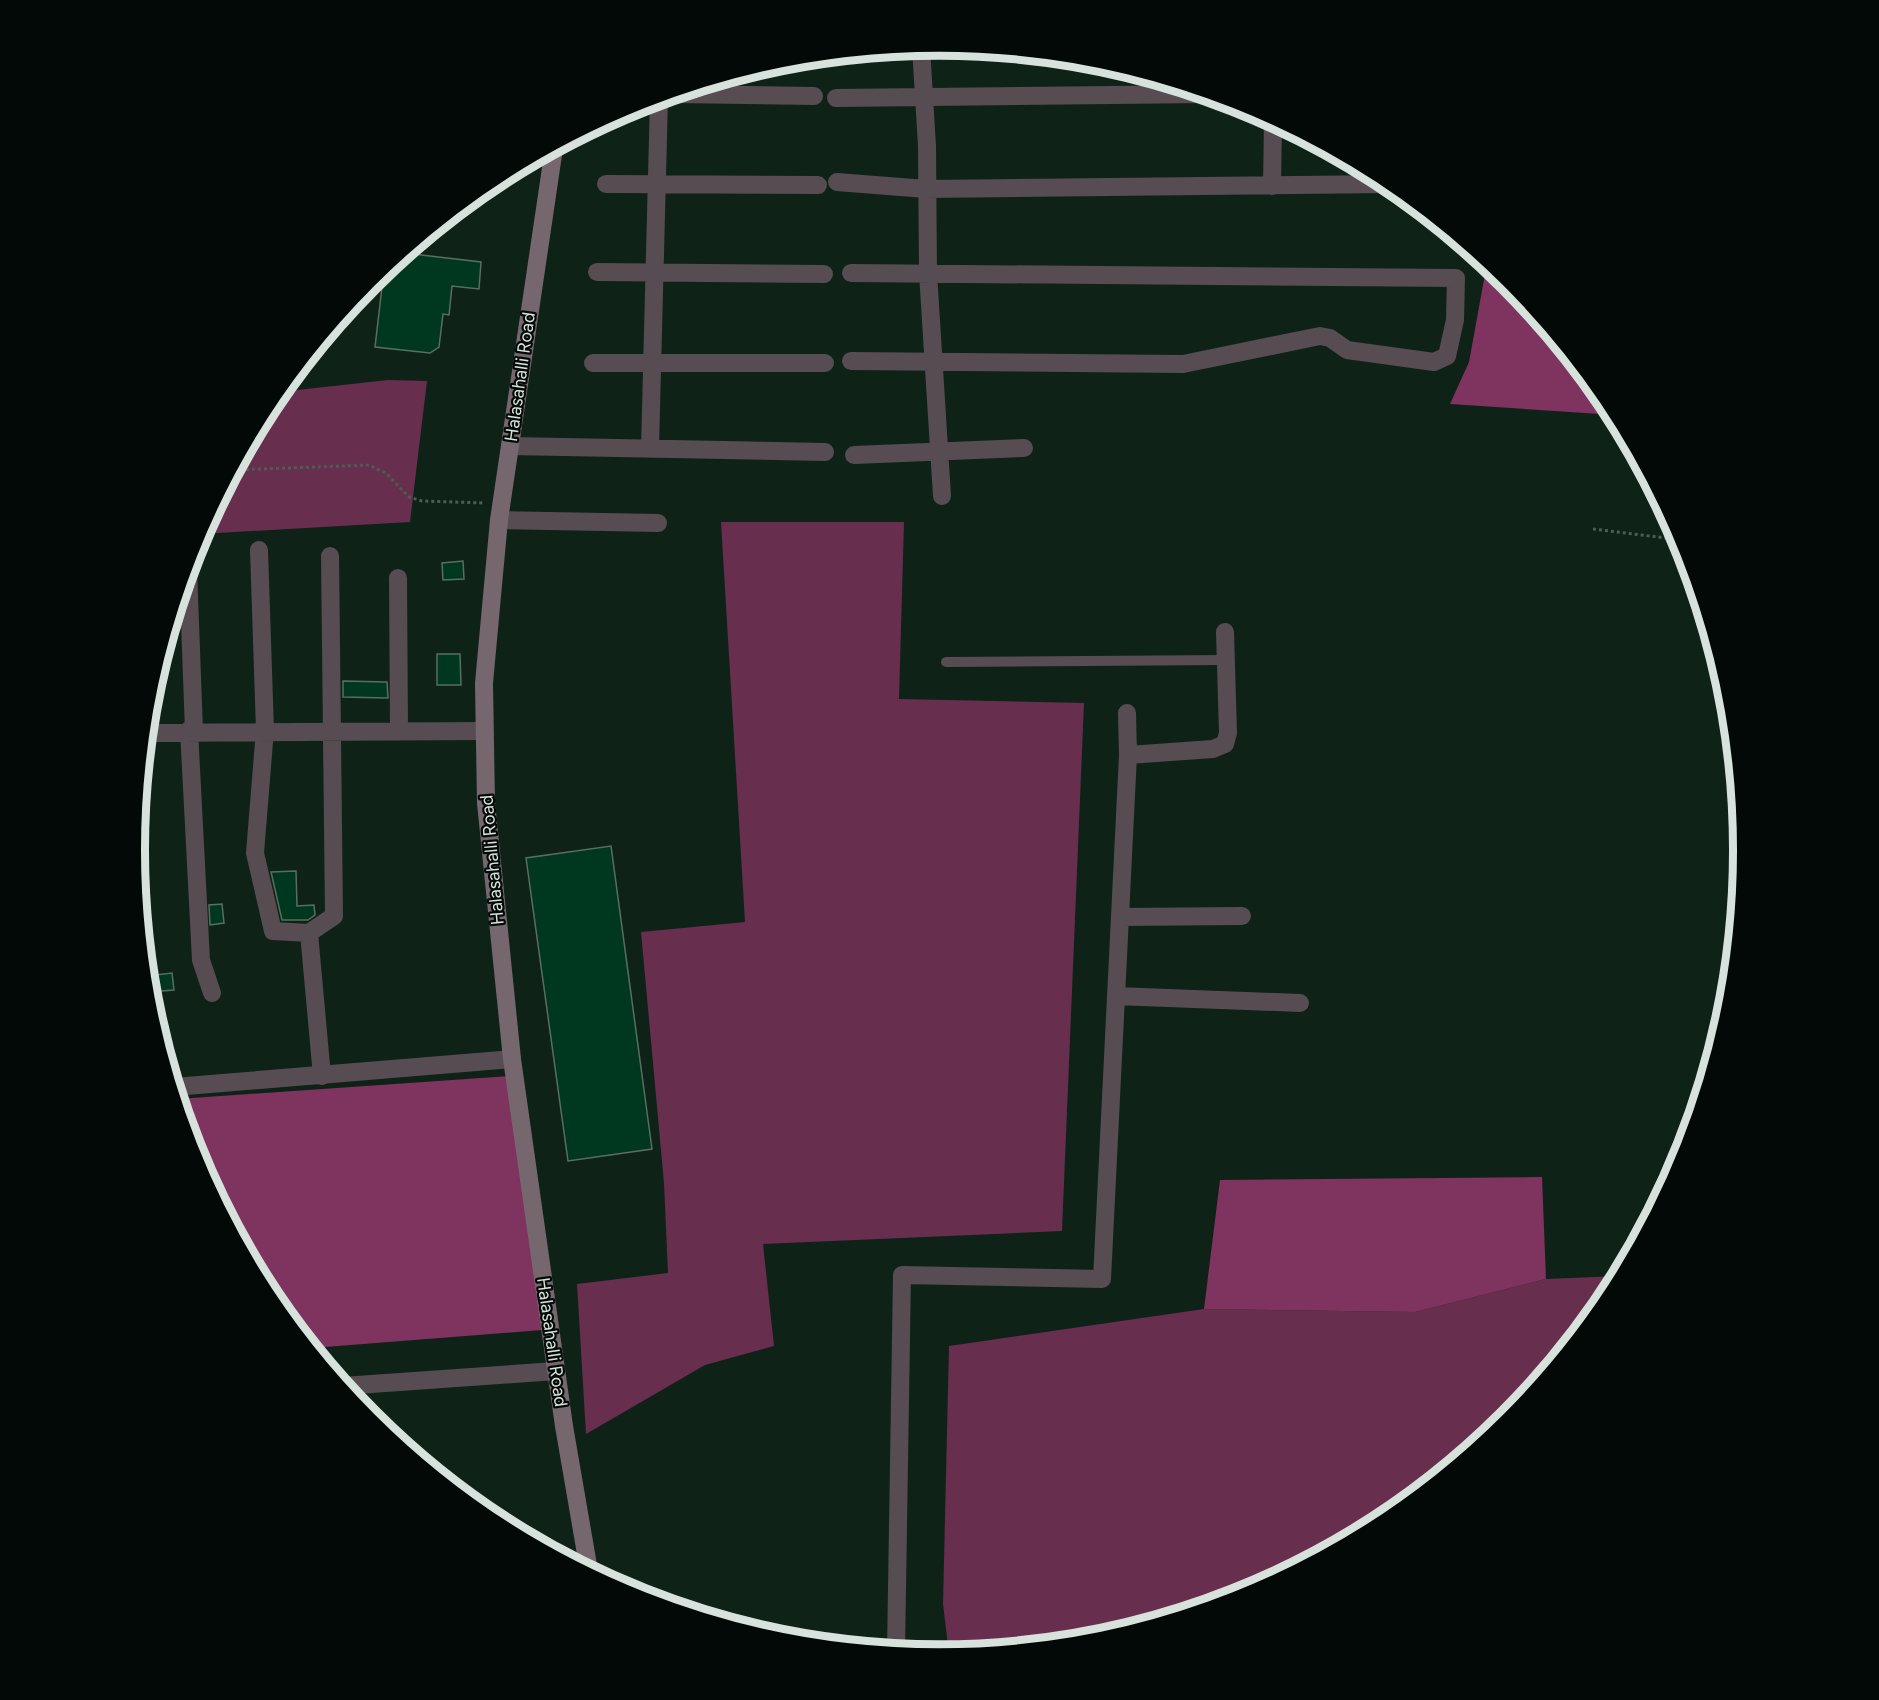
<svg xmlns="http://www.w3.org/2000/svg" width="1879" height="1700" viewBox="0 0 1879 1700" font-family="Figtree,sans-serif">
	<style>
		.green { fill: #672e4e }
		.forest { fill: #7f335f }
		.building { fill: #00371f; stroke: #596e61; stroke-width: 1.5 }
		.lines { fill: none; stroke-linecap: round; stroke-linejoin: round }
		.path { stroke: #4c5d54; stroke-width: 3; stroke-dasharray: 3 3; stroke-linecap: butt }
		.service { stroke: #564c51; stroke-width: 10 }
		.minor { stroke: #564c51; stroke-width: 18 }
		.secondary { stroke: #76676e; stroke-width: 18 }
		.labels { text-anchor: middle; stroke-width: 4.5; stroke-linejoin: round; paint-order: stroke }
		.street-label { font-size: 18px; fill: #d6e2db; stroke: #030906 }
		.rim { fill: none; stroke: #d6e2db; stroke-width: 8 }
	</style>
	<rect width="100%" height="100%" fill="#0f2218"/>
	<path class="green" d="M388,380L427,381L410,522L200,534L270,402L279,392Z
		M721,522H904L899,699L1084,703L1062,1231L763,1244L774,1346L705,1365L586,1434L577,1284L668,1273L664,1183L641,932L745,922Z
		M1620,1276L1609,1298L1508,1419L1386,1520L1247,1594L1096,1640L949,1654L943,1604L949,1346L1204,1309L1415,1312L1546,1279Z"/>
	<path class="forest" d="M1487,263L1509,281L1609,403L1615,415L1450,404L1469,362Z
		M510,1076L542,1330L312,1348L270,1297L196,1158L178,1099Z
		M1542,1177L1546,1279L1415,1312L1204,1309L1220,1180Z"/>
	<path class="building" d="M404,253L481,262L479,289L452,286L449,315L443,314L439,347L430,353L375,347L384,270Z
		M463,561L464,579L443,580L442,563Z
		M437,654H460L461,685H437Z
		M343,681L387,682L388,698L343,697Z
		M611,846L652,1149L568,1161L526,858Z
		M296,871L297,906L314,905L315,915L308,920H282L271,872Z
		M222,904L224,923L210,925L209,905Z
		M172,973L174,990L149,992L147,976Z"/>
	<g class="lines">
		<path class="path" d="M234,470L369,465L386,473L409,497L422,501L485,503
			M1593,529L1682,540
			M1722,668L1724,675"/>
		<path class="service" d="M946,662L1226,660"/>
		<path class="minor" d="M921,47L927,146L928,273L942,496
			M673,94L814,96
			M836,98L1208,94
			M837,182L926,189L1391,184
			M606,184L818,185
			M1272,186L1273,120
			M597,272L824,274
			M851,273L1456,278L1455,320L1447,356L1434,362L1347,350L1330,338L1320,336L1183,364L851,361
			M593,363H825
			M510,446L825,452
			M650,448L659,98
			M854,455L1024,448
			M499,520L658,523
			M259,550L265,730L255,853L273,931L309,933L334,916L330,556
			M188,568L194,731
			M398,578L399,731
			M189,730L201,960L212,993
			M146,733L484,731
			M1128,755L1213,749L1225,744L1228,733L1225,632
			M1120,917L1242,916
			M309,933L322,1076
			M1116,996L1300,1003
			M174,1087L512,1059
			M343,1386L556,1371
			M896,1651L902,1275L1102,1279L1128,755L1127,713"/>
		<path class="secondary" d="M554,148L499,520L484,683L486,803L512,1059L564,1426L589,1571"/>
	</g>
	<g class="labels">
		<g class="street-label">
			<text transform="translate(520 377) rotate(-82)" y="6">Halasahalli Road</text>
			<text transform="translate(492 860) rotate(-95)" y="6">Halasahalli Road</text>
			<text transform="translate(552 1342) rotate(82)" y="6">Halasahalli Road</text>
		</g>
	</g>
	<path d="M0 0H1879V1700H0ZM145 850a794 794 0 1 1 1588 0a794 794 0 1 1-1588 0Z" fill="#030906" fill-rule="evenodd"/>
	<path class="rim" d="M145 850a794 794 0 1 1 1588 0a794 794 0 1 1-1588 0Z"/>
</svg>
